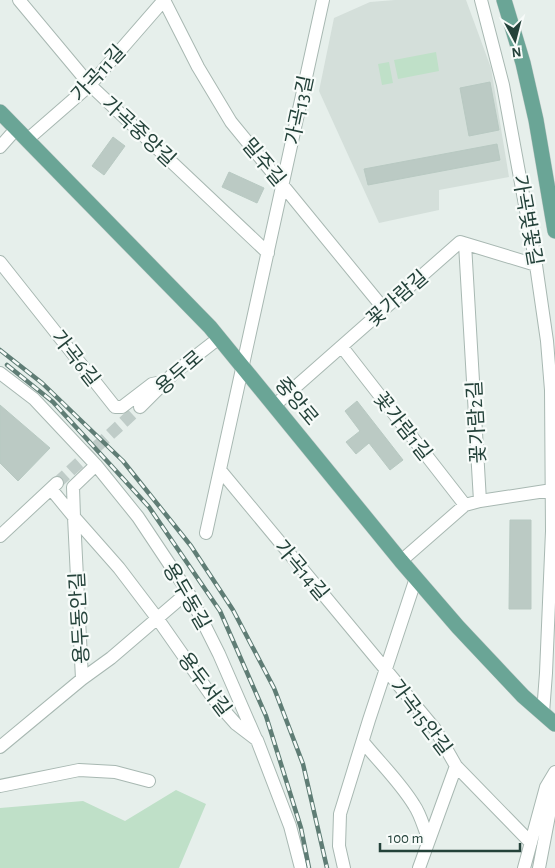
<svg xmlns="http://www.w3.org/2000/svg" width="555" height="868" viewBox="0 0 555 868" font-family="'Alegreya Sans','Noto Sans KR',sans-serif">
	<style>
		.built { fill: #d4dfda }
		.green { fill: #bfe0c8 }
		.building { fill: #bbcac4; stroke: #b8c9c2 }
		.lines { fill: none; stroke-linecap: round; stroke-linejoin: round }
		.minor-tunnel { stroke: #bfccc8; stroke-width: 12; stroke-dasharray: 12 6; stroke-linecap: butt }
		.minor-casing { stroke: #a8b8b2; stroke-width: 14 }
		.major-casing { stroke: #c2cac8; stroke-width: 16 }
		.minor { stroke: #fff; stroke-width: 12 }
		.major { stroke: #6aa596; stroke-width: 15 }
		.rail-casing { stroke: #5f7d75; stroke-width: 4.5 }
		.rail { stroke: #f7fbf9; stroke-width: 2.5; stroke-dasharray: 8; stroke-linecap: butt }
		.labels { text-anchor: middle; stroke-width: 4.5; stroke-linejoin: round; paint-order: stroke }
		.street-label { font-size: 20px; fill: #24423a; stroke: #f7fbf9 }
	</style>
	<rect width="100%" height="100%" fill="#e6efeb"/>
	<path class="built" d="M395,0H466L491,68L509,177L439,190V210L379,223L319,91L334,18L370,2Z"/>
	<path class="green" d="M436,52L439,71L398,79L394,60Z
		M389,62L393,83L382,85L378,64Z
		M176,790L206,804L179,868H0V808L83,801L125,821Z"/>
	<path class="building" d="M490,82L499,130L469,136L460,88Z
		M113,137L125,146L104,175L92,166Z
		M497,144L500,160L368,185L364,169Z
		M229,172L264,188L257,203L222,187Z
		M357,401L403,460L390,470L369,443L356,454L346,442L360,431L345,411Z
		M0,405L50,448L18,481L0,463Z
		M510,520H531V609H509Z"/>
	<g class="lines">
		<path class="minor-tunnel" d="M57,483L140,407"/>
		<g class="minor-casing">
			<path id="minor" d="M19,0L90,85L268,253
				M164,0L198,67L231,122L384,309
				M481,0L503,85L536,265L547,341L551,390L552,531L546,673L543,713
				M28,139L90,85L164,0
				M0,147L16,129
				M465,244L480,501
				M0,262L115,407H122L152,384L167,381
				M342,347L465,505
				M0,373L34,399L96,465L138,517L188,592L219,654L256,739
				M275,405L460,242L536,265
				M140,407L174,373L219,338
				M96,465L73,487L74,517L119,568L157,618L213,698L236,724L257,740L290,826L301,868
				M220,470L435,729L456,766L531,843
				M206,533L323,0
				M0,536L57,483
				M401,561L465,505L480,501L552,490
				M82,679L111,658L188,592
				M363,742C380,763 400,782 414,805C421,815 424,829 429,840
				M0,747L82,679L74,517L51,489
				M0,786L79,770L115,772L149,781
				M344,868L339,846L340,814L369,720L416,578
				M419,868L456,766
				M524,868L546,787L555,772
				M539,868L551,805L553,784"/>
		</g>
		<g class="major-casing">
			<path id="major" d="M504,0L523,63L536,120L555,231
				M0,112L210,327L401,561L458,627L523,696L555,724"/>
		</g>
		<use href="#minor" class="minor"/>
		<use href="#major" class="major"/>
		<g class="rail-casing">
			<path id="rail" d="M0,350L42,383L123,461L191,546L233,610L274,688L303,764L327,868
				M7,365L53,402L149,507L220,611L266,716L301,828L309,868"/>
		</g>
		<use href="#rail" class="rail"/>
	</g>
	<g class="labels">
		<g class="street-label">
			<text transform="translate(98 73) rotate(-47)" y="7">가곡11길</text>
			<text transform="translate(299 110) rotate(-78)" y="7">가곡13길</text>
			<text transform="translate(139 131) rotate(43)" y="7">가곡중앙길</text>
			<text transform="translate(264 162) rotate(50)" y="7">밀주길</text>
			<text transform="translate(528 220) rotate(80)" y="7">가곡벚꽃길</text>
			<text transform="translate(397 298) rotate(-41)" y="7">꽃가람길</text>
			<text transform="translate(76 358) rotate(52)" y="7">가곡6길</text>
			<text transform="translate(179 372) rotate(-41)" y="7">용두로</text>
			<text transform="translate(297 401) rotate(50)" y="7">중앙로</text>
			<text transform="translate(476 422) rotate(-93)" y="7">꽃가람2길</text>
			<text transform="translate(403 426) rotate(52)" y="7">꽃가람1길</text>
			<text transform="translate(302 570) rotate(50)" y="7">가곡14길</text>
			<text transform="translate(187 596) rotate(60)" y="7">용두동길</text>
			<text transform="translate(79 618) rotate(-93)" y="7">용두동안길</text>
			<text transform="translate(205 684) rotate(53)" y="7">용두서길</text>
			<text transform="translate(421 717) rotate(53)" y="7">가곡15안길</text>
		</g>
	</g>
	<g transform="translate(515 40) rotate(173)" stroke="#f7fbf9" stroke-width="4" paint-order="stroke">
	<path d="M0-4L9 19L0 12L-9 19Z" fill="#24423a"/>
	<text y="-8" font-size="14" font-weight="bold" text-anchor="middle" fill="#24423a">N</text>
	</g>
	<path d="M380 843v8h140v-8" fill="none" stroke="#24423a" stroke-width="2.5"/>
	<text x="388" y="843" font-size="15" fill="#24423a" stroke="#f7fbf9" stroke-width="4" paint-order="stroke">100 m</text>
</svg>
